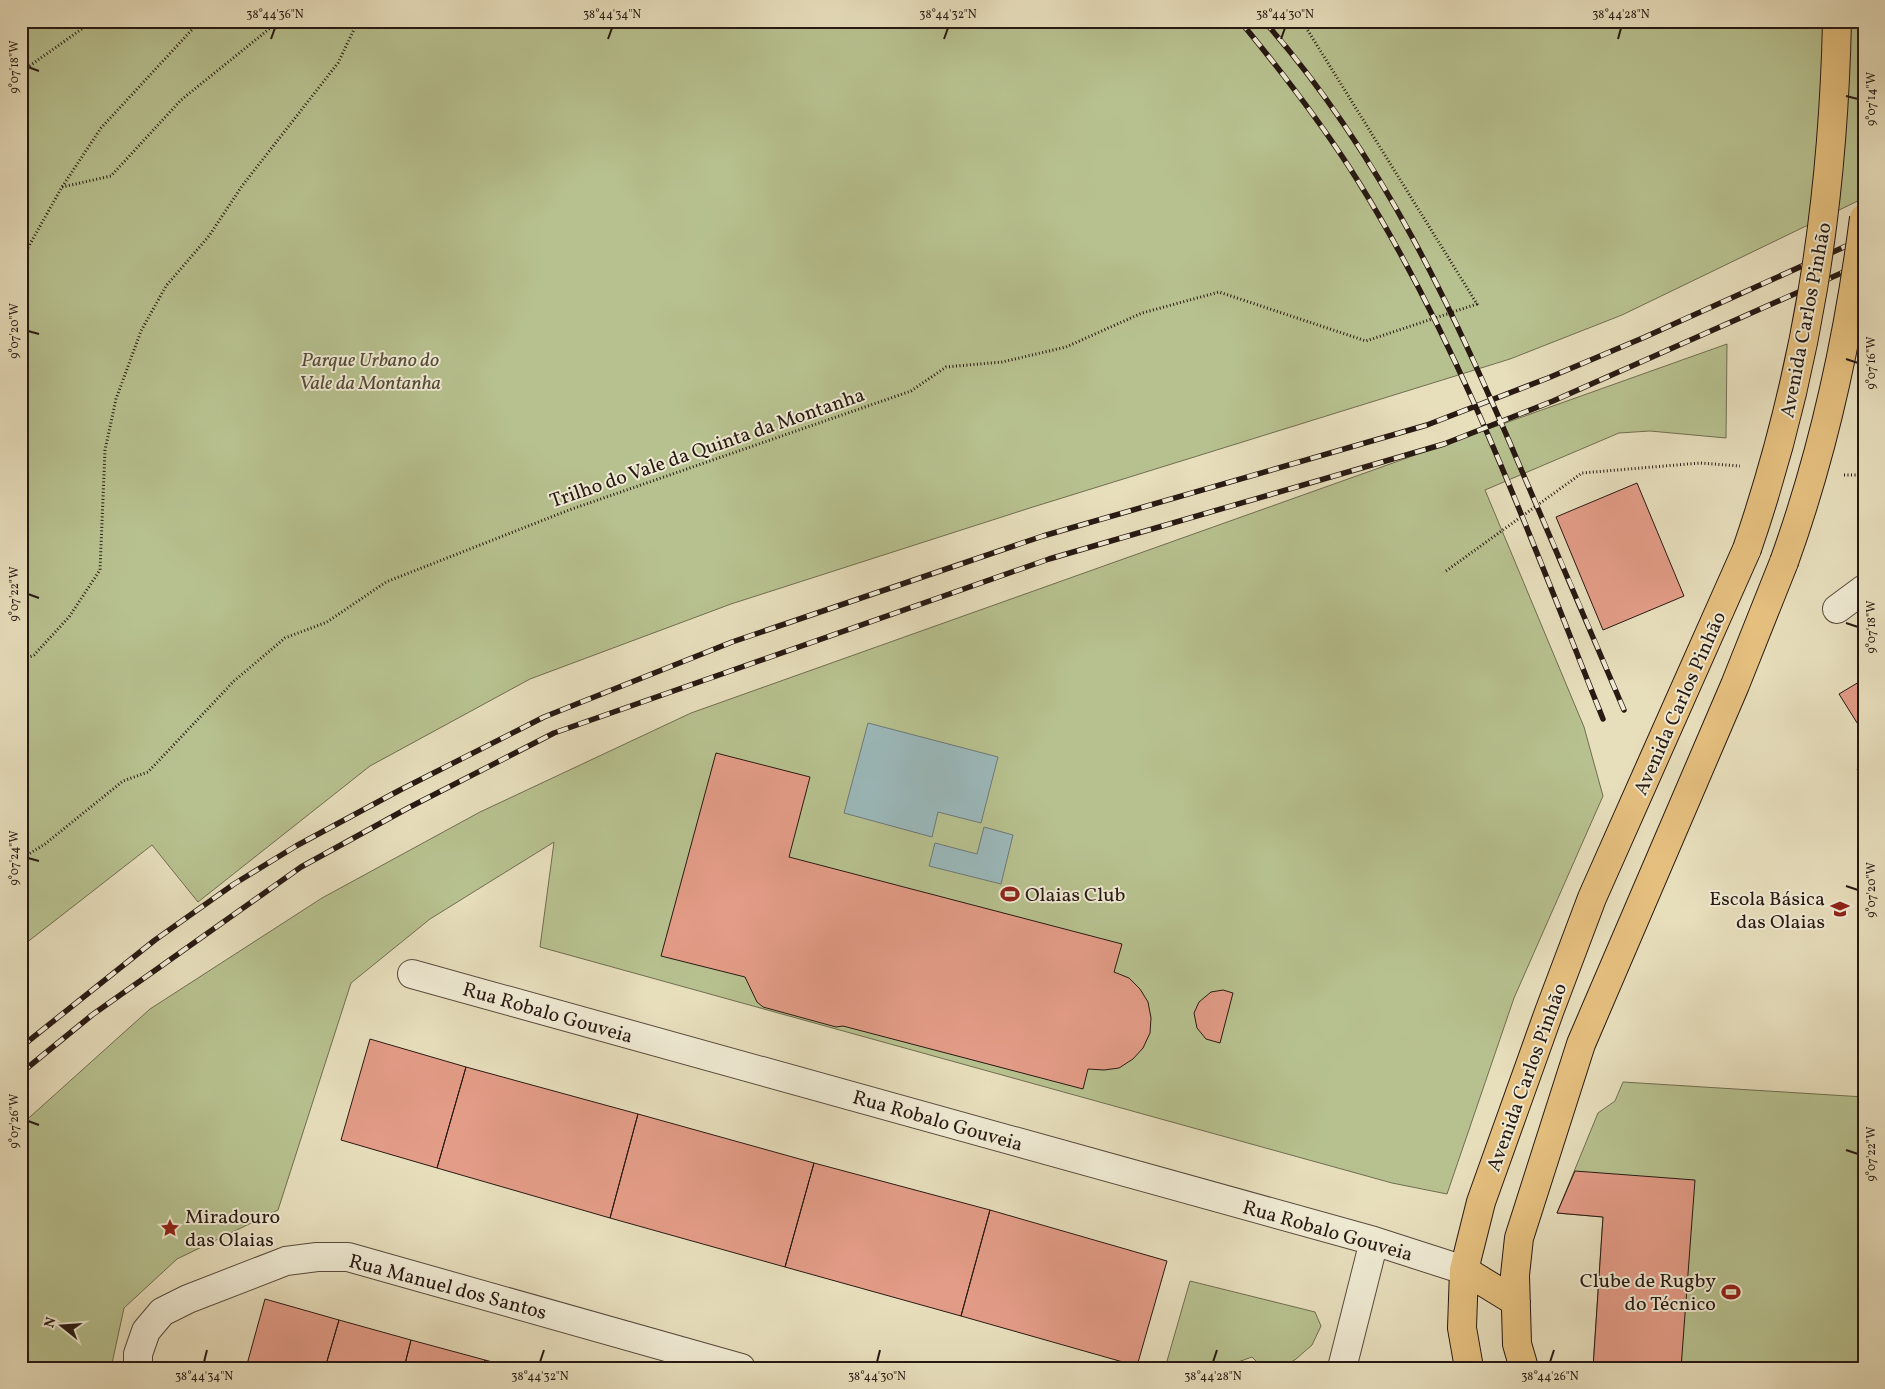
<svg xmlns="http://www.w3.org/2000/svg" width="1885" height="1389" viewBox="0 0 1885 1389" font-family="Vollkorn,serif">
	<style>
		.green { fill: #b7c18f; stroke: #706d51 }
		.water { fill: #9bb9bb; stroke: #6d7978 }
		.building { fill: #e39c87; stroke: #281913 }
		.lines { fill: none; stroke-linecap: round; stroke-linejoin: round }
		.minor-casing { stroke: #584a3d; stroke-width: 30 }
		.major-casing { stroke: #281913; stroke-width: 30 }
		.path { stroke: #281913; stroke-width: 3; stroke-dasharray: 1 2.5; stroke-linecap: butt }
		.minor { stroke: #efead3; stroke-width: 28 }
		.major { stroke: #e4bf7e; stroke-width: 28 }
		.rail-casing { stroke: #281913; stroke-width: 5.5 }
		.rail { stroke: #efead3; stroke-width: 4; stroke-dasharray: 11; stroke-linecap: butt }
		.major-bridge-casing { stroke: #281913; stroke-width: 30; stroke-linecap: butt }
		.major-bridge { stroke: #e4bf7e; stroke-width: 28 }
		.ticks { fill: none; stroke: #281913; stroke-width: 2 }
		.labels { text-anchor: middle; stroke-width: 4; stroke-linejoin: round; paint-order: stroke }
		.street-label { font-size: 20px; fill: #281913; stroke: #efead3 }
		.park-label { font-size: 20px; font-style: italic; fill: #534b38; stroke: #efead3 }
		.poi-label { font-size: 20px; fill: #281913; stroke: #efead3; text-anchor: start }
		.neatline { fill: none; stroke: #281913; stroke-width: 2 }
		.ticks-label { font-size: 12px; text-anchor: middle; fill: #281913 }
	</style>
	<rect width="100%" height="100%" fill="#e7debc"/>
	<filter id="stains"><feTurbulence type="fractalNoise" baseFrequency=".004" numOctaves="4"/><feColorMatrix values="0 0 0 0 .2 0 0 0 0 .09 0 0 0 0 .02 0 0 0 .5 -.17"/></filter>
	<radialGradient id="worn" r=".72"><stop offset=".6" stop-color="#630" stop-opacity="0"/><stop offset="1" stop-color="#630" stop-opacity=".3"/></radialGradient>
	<path class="green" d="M21,21H1864V198L1622,315L1510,359L1033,507L731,604L530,679L370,766L198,902L152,845L21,947Z
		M1727,344L1726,438L1650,431L1619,433L1485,490L1584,727L1603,796L1514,998L1447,1194L1392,1183L540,947L554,842L430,919L351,983L278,1210L177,1259L124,1308L111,1368H21V1125L150,1009L322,898L480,812L691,713Z
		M1623,1082L1864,1097V1368H1593L1603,1217L1557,1213L1598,1113L1615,1101Z
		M1190,1281L1315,1312L1321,1326L1312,1345L1296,1359L1282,1368H1263L1252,1357L1221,1368H1165Z"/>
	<path class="water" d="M868,723L998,757L981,823L938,812L932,837L844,813Z
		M984,827L1013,835L1001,884L929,866L935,843L977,854Z"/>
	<path class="building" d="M1637,483L1684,596L1603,630L1556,517Z
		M1864,679V734L1839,694Z
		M716,753L810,777L789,857L1122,944L1114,972L1129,978L1140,989L1148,1002L1151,1018L1150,1033L1143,1048L1133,1059L1119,1068L1104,1070L1088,1069L1083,1089L843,1026L836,1027L763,1007L757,1002L745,977L661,956Z
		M1864,765V781L1857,769Z
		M1223,990L1233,993L1220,1043L1206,1039L1197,1028L1194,1013L1199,1002L1211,992Z
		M370,1039L466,1067L437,1168L341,1140Z
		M466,1067L638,1114L610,1218L437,1168Z
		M638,1114L814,1163L785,1267L610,1218Z
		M814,1163L990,1210L961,1316L785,1267Z
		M1575,1171L1695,1180L1681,1368H1593L1603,1217L1557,1213Z
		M990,1210L1167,1261L1137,1366L961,1316Z
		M265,1299L339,1320L325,1368H246Z
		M339,1320L411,1340L404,1368H325Z
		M411,1340L485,1360L483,1368H404Z
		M485,1360L515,1368H483Z"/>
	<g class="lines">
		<g class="minor-casing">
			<path id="minor" d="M1837,609L1864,589
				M412,974L1374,1241L1464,1270
				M138,1368V1354L146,1331L162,1312L188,1299L286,1261L317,1257H348L741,1368
				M1342,1368L1374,1241"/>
		</g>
		<g class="major-casing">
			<path id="major" d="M1464,1270L1516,1302
				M1469,1368L1462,1328L1464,1270L1481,1202L1549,1012L1592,898L1747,549
				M1524,1368L1517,1344L1515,1275L1519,1238L1581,1044L1735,685L1784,562"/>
		</g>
		<path class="path" d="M21,72L93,21
			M62,187L111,176L181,100L279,21
			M21,260L62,187L101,128L200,21
			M1844,475H1864
			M1446,571L1582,473L1700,463L1740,466
			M21,661L34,655L69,617L100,570L105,450L116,399L141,331L166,286L209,236L242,186L338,63L358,21
			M21,859L45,844L123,781L148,772L234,681L285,638L327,622L386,582L569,510L911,391L946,367L1002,362L1066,347L1142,313L1219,292L1366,341L1477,304L1302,21"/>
		<use href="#minor" class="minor"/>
		<use href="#major" class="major"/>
		<g class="rail-casing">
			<path id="rail" d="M1240,21C1282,72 1323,125 1358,181C1462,348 1530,537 1603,719
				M1264,21C1381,153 1456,315 1524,476C1558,554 1591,632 1624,710
				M21,1047L155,940L234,884L296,846L400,790L544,717L732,642L1043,536L1427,425L1548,378L1645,337L1864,238
				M21,1073L92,1015L301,867L408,808L554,733L1049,559L1444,444L1553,401L1864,263"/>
		</g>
		<use href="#rail" class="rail"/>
		<g class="major-bridge-casing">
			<path id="major-bridge" d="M1747,549C1807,374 1833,205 1837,21
				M1784,562C1824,451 1849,335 1864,218"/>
		</g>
		<use href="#major-bridge" class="major-bridge"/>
	</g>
	<path class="ticks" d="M271,39L275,28M608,39L612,28M944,39L948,28M1281,39L1285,28M1618,39L1621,28M28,67L39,71M1846,96L1858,99M28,331L39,334M1846,359L1858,363M28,594L39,598M1846,623L1858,627M28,858L39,861M1846,886L1858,890M28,1121L39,1125M1846,1150L1858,1154M204,1362L207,1350M540,1362L544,1350M877,1362L880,1350M1213,1362L1217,1350M1550,1362L1554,1350"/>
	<defs>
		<g id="stadium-bare" transform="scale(1.5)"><path d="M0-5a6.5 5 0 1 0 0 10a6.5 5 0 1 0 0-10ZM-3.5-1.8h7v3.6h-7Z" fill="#8f2418" stroke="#efead3" stroke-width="2.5" paint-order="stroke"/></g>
		<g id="school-bare" transform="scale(1.5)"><path d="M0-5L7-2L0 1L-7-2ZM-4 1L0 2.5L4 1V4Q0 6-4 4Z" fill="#8f2418" stroke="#efead3" stroke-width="2.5" paint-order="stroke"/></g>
		<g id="sight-bare" transform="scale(1.5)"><path d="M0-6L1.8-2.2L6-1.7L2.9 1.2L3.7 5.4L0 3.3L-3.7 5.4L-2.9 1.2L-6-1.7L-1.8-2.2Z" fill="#8f2418" stroke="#efead3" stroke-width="2.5" paint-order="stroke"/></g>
	</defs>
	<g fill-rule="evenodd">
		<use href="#stadium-bare" x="1010" y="894"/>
		<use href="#school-bare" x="1840" y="909"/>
		<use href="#sight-bare" x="170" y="1228"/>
		<use href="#stadium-bare" x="1731" y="1292"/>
	</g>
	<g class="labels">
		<g class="street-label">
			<text transform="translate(1805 320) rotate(-79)" y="7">Avenida Carlos Pinhão</text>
			<text transform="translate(707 447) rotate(-19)" y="7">Trilho do Vale da Quinta da Montanha</text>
			<text transform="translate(1679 703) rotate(-66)" y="7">Avenida Carlos Pinhão</text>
			<text transform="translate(548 1012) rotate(16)" y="7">Rua Robalo Gouveia</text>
			<text transform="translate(1526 1077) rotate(-70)" y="7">Avenida Carlos Pinhão</text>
			<text transform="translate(938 1120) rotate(16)" y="7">Rua Robalo Gouveia</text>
			<text transform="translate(1328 1230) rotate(16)" y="7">Rua Robalo Gouveia</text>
			<text transform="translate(448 1286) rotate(15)" y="7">Rua Manuel dos Santos</text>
		</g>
		<g class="park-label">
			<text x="370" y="366">Parque Urbano do<tspan x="370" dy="23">Vale da Montanha</tspan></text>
		</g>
		<g class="poi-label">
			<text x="1025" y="901">Olaias Club</text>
			<text x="1825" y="905" text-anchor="end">Escola Básica<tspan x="1825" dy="23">das Olaias</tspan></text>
			<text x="185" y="1223">Miradouro<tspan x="185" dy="23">das Olaias</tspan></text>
			<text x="1716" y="1287" text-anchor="end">Clube de Rugby<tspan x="1716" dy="23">do Técnico</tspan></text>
		</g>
	</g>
	<rect width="1885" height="1389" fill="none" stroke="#e7debc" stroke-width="55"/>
	<g transform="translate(62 1326) rotate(287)" stroke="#efead3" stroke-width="4" paint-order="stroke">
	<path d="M0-4L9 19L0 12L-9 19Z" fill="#281913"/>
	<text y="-8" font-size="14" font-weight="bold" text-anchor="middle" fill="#281913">N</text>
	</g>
	<rect x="28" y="28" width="1830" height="1334" class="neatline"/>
	<g class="ticks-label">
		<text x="275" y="18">38°44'36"N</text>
		<text x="612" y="18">38°44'34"N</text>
		<text x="948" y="18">38°44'32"N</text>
		<text x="1285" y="18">38°44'30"N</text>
		<text x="1621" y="18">38°44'28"N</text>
		<text transform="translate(14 67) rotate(-90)" y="4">9°07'18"W</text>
		<text transform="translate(1871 99) rotate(-90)" y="4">9°07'14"W</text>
		<text transform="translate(14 331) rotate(-90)" y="4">9°07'20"W</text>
		<text transform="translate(1871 363) rotate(-90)" y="4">9°07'16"W</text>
		<text transform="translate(14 594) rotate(-90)" y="4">9°07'22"W</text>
		<text transform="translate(1871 627) rotate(-90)" y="4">9°07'18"W</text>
		<text transform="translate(14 858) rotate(-90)" y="4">9°07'24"W</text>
		<text transform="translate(1871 890) rotate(-90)" y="4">9°07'20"W</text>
		<text transform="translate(14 1121) rotate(-90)" y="4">9°07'26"W</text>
		<text transform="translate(1871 1154) rotate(-90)" y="4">9°07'22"W</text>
		<text x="204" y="1380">38°44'34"N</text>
		<text x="540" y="1380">38°44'32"N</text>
		<text x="877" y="1380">38°44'30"N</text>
		<text x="1213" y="1380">38°44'28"N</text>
		<text x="1550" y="1380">38°44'26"N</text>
	</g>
	<rect width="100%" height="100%" filter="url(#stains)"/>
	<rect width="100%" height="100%" fill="url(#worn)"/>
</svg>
